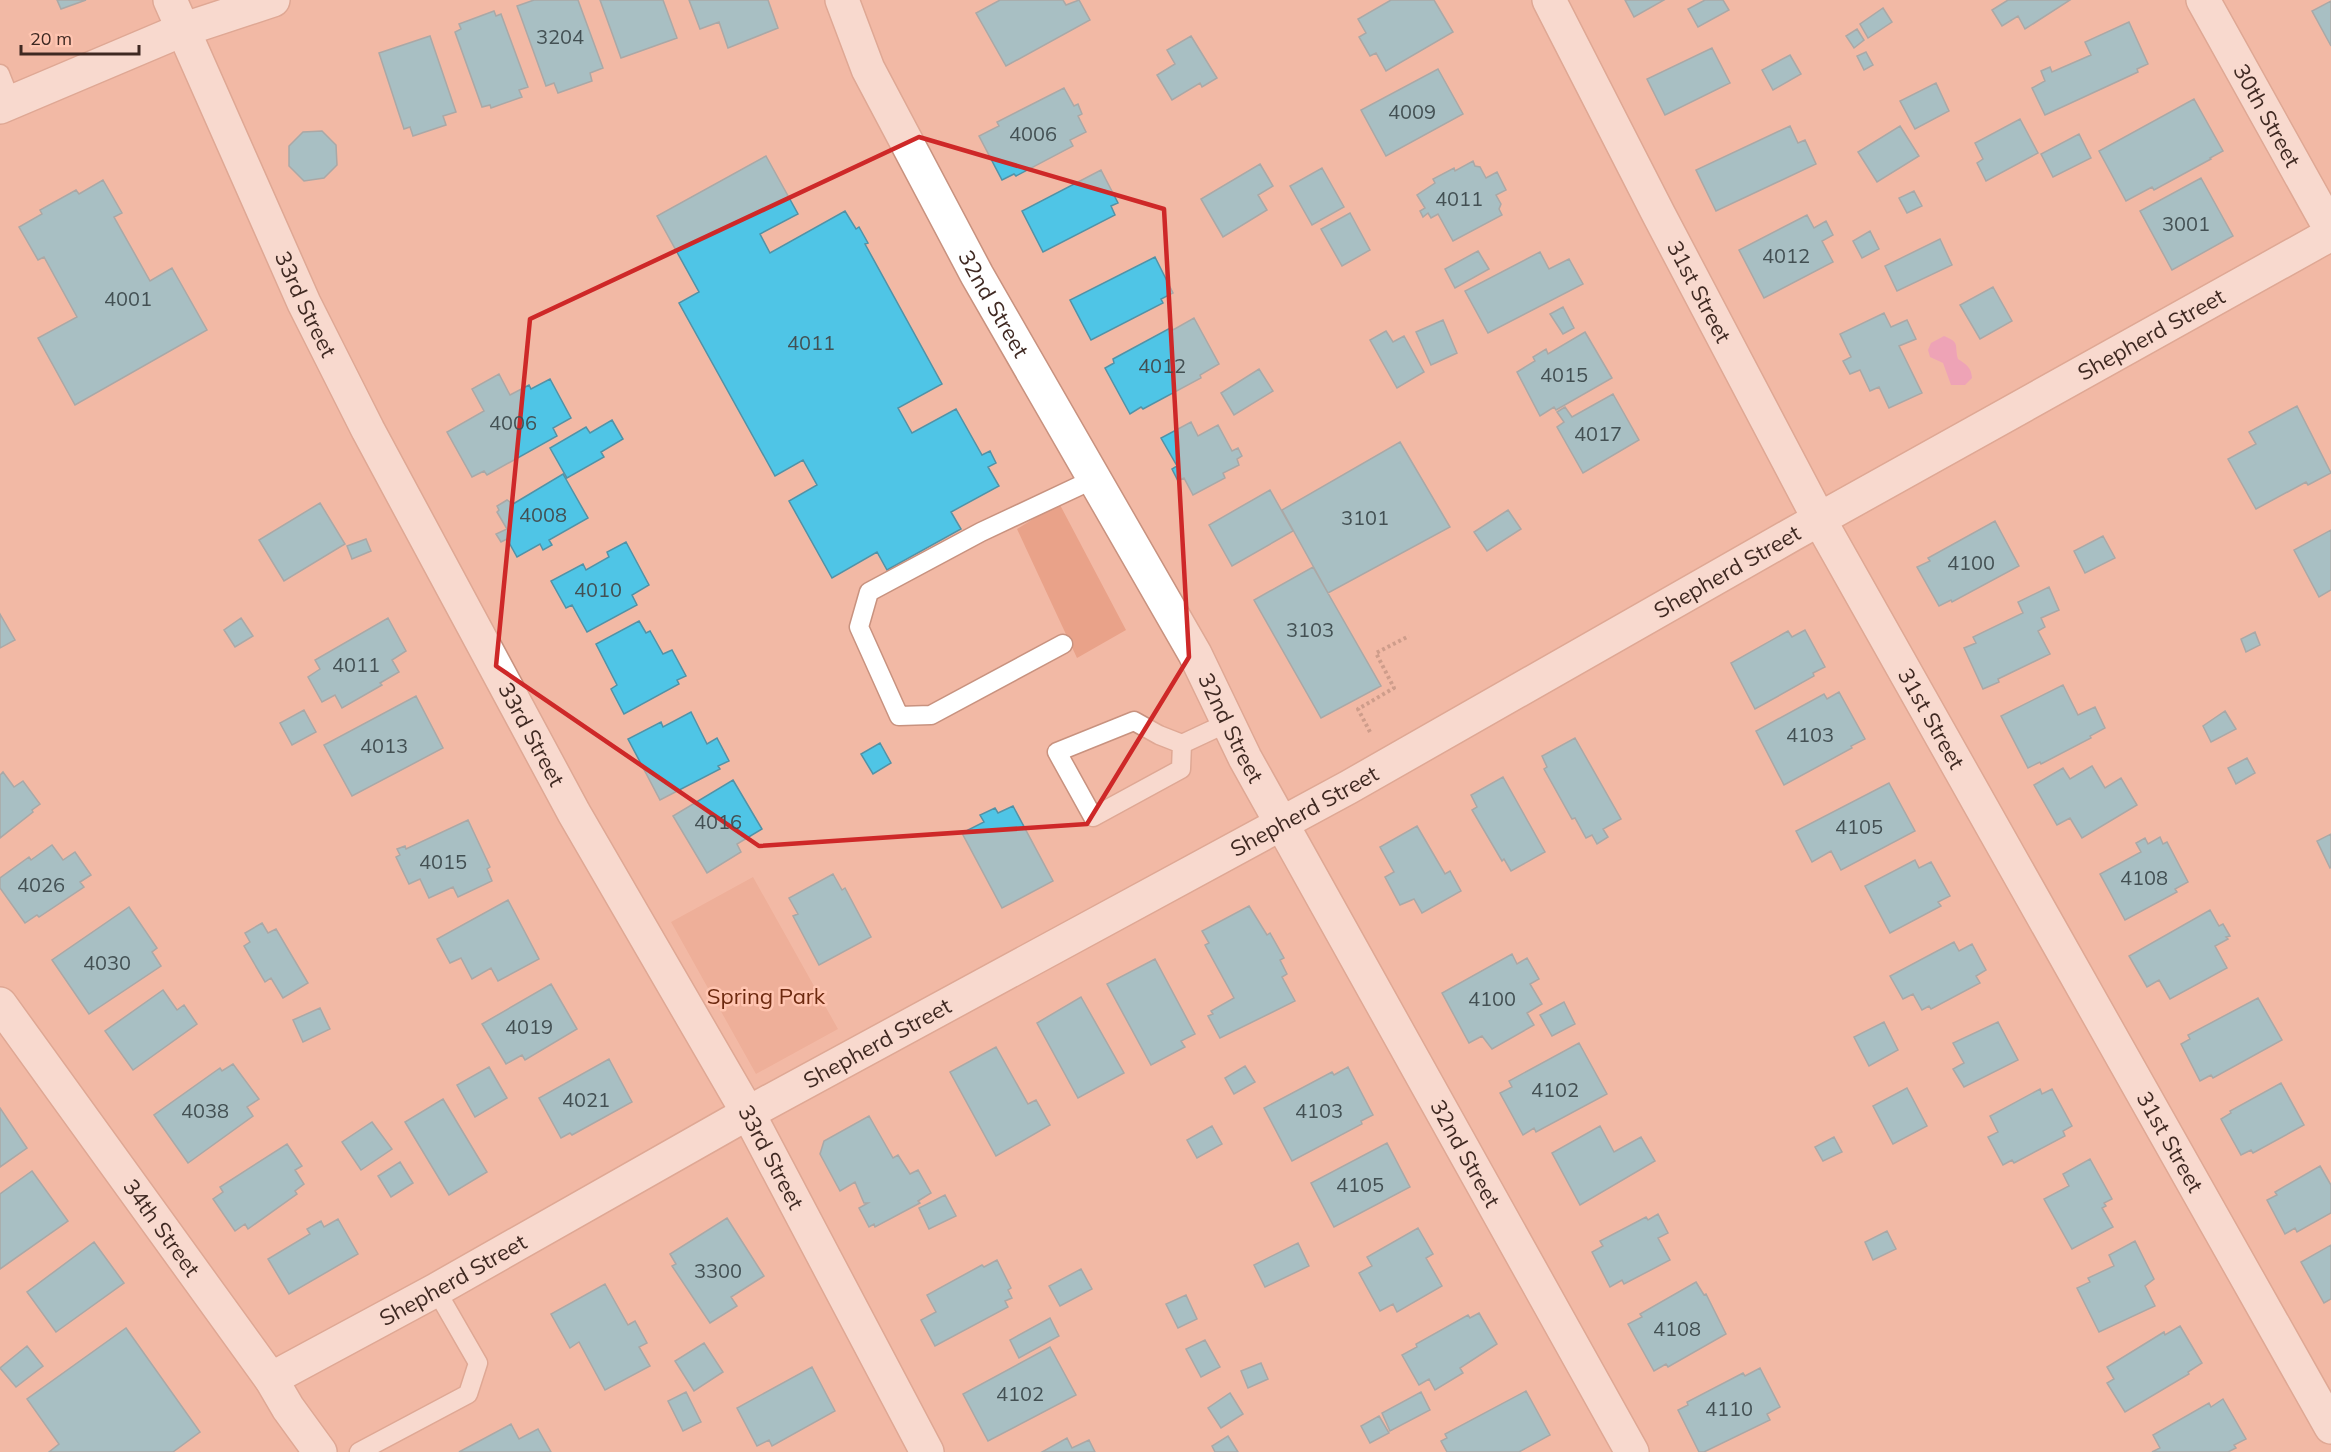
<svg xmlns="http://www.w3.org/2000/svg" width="2331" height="1452" viewBox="0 0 2331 1452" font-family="Mulish,sans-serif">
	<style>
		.green { fill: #e9a289 }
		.water { fill: #e988cb }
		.building { fill: #4fc5e6; stroke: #5292a6; stroke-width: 1.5 }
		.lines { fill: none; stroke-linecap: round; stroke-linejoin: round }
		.service-casing { stroke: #c8927f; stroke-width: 21 }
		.minor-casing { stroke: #c8927f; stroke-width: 36 }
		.tertiary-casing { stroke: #c8927f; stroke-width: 36 }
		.path { stroke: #a37a6b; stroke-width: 4; stroke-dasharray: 3 3; stroke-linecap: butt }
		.service { stroke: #fff; stroke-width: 18 }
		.minor { stroke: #fff; stroke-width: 33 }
		.tertiary { stroke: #fff; stroke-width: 33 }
		.marked { fill: none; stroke: #ce2828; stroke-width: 4.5; stroke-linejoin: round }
		.labels { text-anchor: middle; stroke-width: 5; stroke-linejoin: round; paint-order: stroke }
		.number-label { font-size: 20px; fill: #435053 }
		.street-label { font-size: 22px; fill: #3f2922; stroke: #ffc5b1 }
		.park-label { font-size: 22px; fill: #6d290f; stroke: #ffc5b1 }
	</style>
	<rect width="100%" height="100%" fill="#f2b9a5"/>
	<path class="green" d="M1059,503L1126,630L1077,658L1017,529Z
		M753,877L838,1029L756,1074L671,922Z"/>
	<path class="water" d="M1944,336C1961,343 1954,345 1958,359C1967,365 1971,367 1972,378L1965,385H1951L1943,363L1930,357L1928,350L1931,343Z"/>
	<path class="building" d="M57,0H86L61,9Z
		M534,0H578L603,68L590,73L592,81L558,93L554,83L546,86L517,6Z
		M600,0H663L677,38L621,58Z
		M689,0H768L778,28L728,48L719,22L700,29Z
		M1000,0H1063L1066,5L1079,0L1090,20L1006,66L976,13Z
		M1391,0H1434L1453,32L1386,71L1376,53L1370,56L1359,37L1366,33L1358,19Z
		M1625,0H1664L1634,17Z
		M1705,0H1723L1729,10L1698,27L1688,9Z
		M2008,0H2070L2025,29L2018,16L2002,26L1992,10Z
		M2331,1V46L2312,11Z
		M1883,8L1892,22L1868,38L1860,24Z
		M494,11L496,16L501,14L528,87L519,90L522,97L491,108L490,105L482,107L455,32L461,29L459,24Z
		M2129,22L2148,64L2137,69L2138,72L2045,115L2032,88L2045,81L2041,71L2050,67L2052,72L2091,55L2085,42Z
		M1857,29L1864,40L1854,48L1846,36Z
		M430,36L456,112L443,116L446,125L413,136L410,127L404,129L379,53Z
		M1191,36L1217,78L1202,87L1200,83L1172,100L1157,75L1175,64L1167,50Z
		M1712,48L1730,83L1665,115L1647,79Z
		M1866,52L1873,65L1864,70L1857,56Z
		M1790,55L1801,74L1773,90L1762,70Z
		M1438,69L1463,114L1386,156L1361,110Z
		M1936,83L1949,111L1915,129L1900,101Z
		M1064,88L1074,106L1078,104L1082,114L1078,116L1086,132L1070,140L1073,146L1016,176L1014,174L1002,180L979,136L999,126L997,122Z
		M2194,99L2223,151L2210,158L2211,159L2154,190L2152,187L2126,201L2099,151Z
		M2020,119L2038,153L1986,181L1977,163L1983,159L1975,143Z
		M1790,126L1798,143L1805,140L1816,164L1716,211L1696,170Z
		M1900,126L1919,156L1877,182L1858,152Z
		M322,131L336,145L337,165L324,178L304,181L289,166V146L303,132Z
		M2079,134L2091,158L2053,177L2041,154Z
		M766,156L798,214L760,234L770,253L845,211L856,229L859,227L868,243L865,244L942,384L898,408L912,433L956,409L982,455L990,451L996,463L988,467L999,486L951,512L961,529L887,570L877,552L832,578L789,501L817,485L803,460L775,476L679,303L699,292L657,216Z
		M1473,161L1475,166L1480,167L1486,178L1497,172L1506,190L1496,195L1501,204L1499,209L1502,215L1453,241L1438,214L1431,218L1428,213L1423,217L1420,211L1425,208L1417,195L1435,183L1433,179L1454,168L1455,171Z
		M1260,164L1273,186L1258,195L1267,210L1223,237L1201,199Z
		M1322,168L1344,207L1312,225L1290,186Z
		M1101,170L1118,203L1111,206L1115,215L1043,252L1022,211Z
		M2201,178L2233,236L2172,270L2140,211Z
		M103,180L122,213L114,217L150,281L172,268L207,330L75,405L38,338L77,317L44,257L38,260L19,227L42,214L40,210L76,190L79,194Z
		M1914,191L1922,206L1907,213L1899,198Z
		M1350,213L1370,250L1342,266L1321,229Z
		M1807,215L1814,228L1826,221L1833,235L1822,241L1833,262L1764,298L1739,250Z
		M1870,231L1879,249L1862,258L1853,241Z
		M1940,239L1952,265L1897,291L1885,266Z
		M1478,251L1489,269L1455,288L1445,269Z
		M1540,252L1549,269L1569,259L1583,284L1488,333L1465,291Z
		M1155,257L1173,293L1161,299L1163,303L1091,340L1070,300Z
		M1993,287L2012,321L1980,339L1960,305Z
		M1563,307L1574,328L1563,334L1550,314Z
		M1884,313L1891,327L1907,320L1916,339L1899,346L1922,393L1889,408L1879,387L1870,391L1860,370L1850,374L1843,361L1851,357L1840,334Z
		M1194,318L1219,364L1200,375L1201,378L1143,409L1141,407L1130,414L1105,368L1114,363L1113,359L1172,327L1173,330Z
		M1443,320L1457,353L1431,365L1416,332Z
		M1386,331L1393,342L1404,336L1424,372L1397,388L1370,340Z
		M1585,332L1612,378L1556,410L1554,407L1540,416L1517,372L1535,361L1533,357L1546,349L1548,354Z
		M1259,369L1273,391L1234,415L1221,393Z
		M499,374L510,395L529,385L531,389L550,379L571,418L553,428L557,436L487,475L484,471L472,477L447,432L484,411L472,389Z
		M1613,394L1639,440L1583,473L1557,427L1564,422L1557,412L1565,407L1572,417Z
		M2297,406L2331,473L2308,485L2306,482L2256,509L2228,459L2256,444L2249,432Z
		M612,420L623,439L601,452L604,457L567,478L550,448L586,427L590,433Z
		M1191,422L1198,436L1218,425L1232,451L1238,448L1242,456L1237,459L1239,465L1223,473L1225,478L1193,495L1184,478L1178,481L1172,469L1177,466L1161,438Z
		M1400,442L1450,527L1328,593L1282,510Z
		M563,474L588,518L549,540L552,545L543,550L540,544L517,557L507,539L501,542L496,534L507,529L497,512L499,510L497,506L507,500L513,504Z
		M1270,490L1293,531L1232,566L1209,525Z
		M320,503L345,544L284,581L259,540Z
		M1508,510L1521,529L1487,551L1474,532Z
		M1995,521L2019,566L1952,602L1951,600L1939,606L1917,567L1930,561L1928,558Z
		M2331,530V590L2319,597L2294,550Z
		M2103,536L2115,558L2085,573L2074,551Z
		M366,539L371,551L352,559L347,546Z
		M626,542L649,585L632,595L637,605L587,632L572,605L566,608L551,581L583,564L586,570L609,557L607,552Z
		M1313,567L1381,686L1321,718L1254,600Z
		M2049,587L2059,610L2041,618L2045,627L2038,631L2050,654L1998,679L1999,682L1983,689L1964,648L1976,643L1973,637L2023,613L2018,602Z
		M0,614L15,640L0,648Z
		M241,618L253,636L235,647L224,630Z
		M388,618L406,651L392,660L399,672L380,683L382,685L342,708L335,695L322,702L308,677L320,669L315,660Z
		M639,621L646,633L650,631L663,654L672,650L686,676L677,680L679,684L624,714L611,689L617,685L596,644Z
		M1805,630L1825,667L1813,673L1814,676L1755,709L1731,663L1788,631L1792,637Z
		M2255,632L2260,645L2246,652L2241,639Z
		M2063,685L2078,715L2095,707L2105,728L2090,736L2091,738L2041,764L2040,762L2028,768L2001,716Z
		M1839,692L1865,739L1851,746L1852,748L1784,785L1756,731L1824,694L1827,699Z
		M416,696L443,748L352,796L324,745Z
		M304,710L316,732L292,745L280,723Z
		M2225,711L2236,729L2211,742L2203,726Z
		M691,712L707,744L717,738L729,761L718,766L720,769L660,800L628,739L661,722L663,727Z
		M1575,738L1621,819L1603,829L1608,837L1597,844L1592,835L1586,838L1575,818L1572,819L1544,769L1547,767L1542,756Z
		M880,743L891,763L873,774L861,754Z
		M2247,758L2255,773L2236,784L2228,768Z
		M2092,766L2105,788L2121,778L2137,805L2082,838L2070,818L2057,825L2034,785L2063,768L2070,779Z
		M3,772L14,787L23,781L40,804L32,810L33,812L0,838V775Z
		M1503,777L1545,852L1511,871L1504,859L1502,861L1472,810L1477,807L1471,795Z
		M733,780L762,829L737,844L741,852L707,873L673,816Z
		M1889,783L1915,831L1841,870L1831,851L1812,862L1796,831Z
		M1013,806L1053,881L1002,908L962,833L984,822L980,815L995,808L998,813Z
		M468,820L490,867L487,869L492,881L458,897L453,887L429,898L420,879L409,884L396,857L400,855L397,849L405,846L406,849Z
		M1417,826L1445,874L1450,871L1461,891L1422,913L1414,899L1400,905L1385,877L1394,872L1380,847Z
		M2331,834V867L2330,868L2317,841Z
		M2160,837L2163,844L2167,842L2188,882L2175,889L2177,892L2125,920L2100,874L2141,852L2136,843L2145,838L2148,844Z
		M52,845L63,860L75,852L91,875L80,882L84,887L39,917L37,915L25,923L0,888V878L29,857L31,860Z
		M1915,860L1919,868L1931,862L1950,896L1938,902L1941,906L1890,933L1865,886Z
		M833,874L842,890L845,888L871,937L819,965L793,916L798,914L789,898Z
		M508,900L539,959L498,981L491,968L472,979L461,958L450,963L437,939Z
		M1249,906L1267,935L1270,933L1284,958L1280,960L1287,974L1282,977L1295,1001L1220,1038L1208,1016L1213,1014L1211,1011L1234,998L1205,945L1209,943L1202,931Z
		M129,907L157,948L152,952L161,966L89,1014L52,960Z
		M2210,910L2219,926L2223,924L2230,936L2226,937L2228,939L2215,946L2227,968L2170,999L2159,980L2147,987L2129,956Z
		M262,923L268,933L276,929L308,983L283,998L271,978L265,982L244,946L250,942L245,933Z
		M1954,942L1959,951L1972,944L1986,970L1976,976L1980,983L1931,1009L1929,1006L1922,1010L1913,994L1903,999L1890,976Z
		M1512,954L1517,964L1527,958L1539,979L1530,984L1542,1004L1527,1013L1534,1025L1492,1049L1482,1036L1469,1043L1442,993Z
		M1155,959L1195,1034L1181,1041L1185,1047L1151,1065L1107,984Z
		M551,984L577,1029L525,1060L522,1055L506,1064L482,1024Z
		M163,990L177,1010L184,1005L197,1024L133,1070L105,1031Z
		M1081,997L1124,1073L1078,1098L1037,1023Z
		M2258,998L2282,1040L2213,1078L2211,1075L2200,1081L2181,1044L2190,1039L2188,1035Z
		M1564,1002L1575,1024L1552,1036L1540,1015Z
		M320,1008L330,1029L303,1042L293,1020Z
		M1884,1022L1898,1050L1869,1066L1854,1037Z
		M1998,1022L2018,1060L1964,1087L1953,1069L1964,1063L1953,1043Z
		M1579,1043L1607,1094L1536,1132L1534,1128L1523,1135L1500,1093L1512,1087L1509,1081Z
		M996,1047L1028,1104L1036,1100L1050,1125L996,1156L950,1072Z
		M609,1059L632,1102L572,1135L570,1133L561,1138L539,1098Z
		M233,1064L259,1099L247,1107L253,1116L188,1163L154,1115L220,1068L222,1071Z
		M1245,1066L1255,1082L1234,1094L1225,1078Z
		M489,1067L507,1098L475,1117L457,1085Z
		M1348,1067L1373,1115L1361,1121L1362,1124L1292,1161L1264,1108L1332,1072L1334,1075Z
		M2281,1083L2304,1125L2253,1153L2251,1150L2241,1155L2221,1119L2231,1113L2230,1111Z
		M1907,1088L1927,1126L1893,1144L1873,1106Z
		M2040,1089L2042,1094L2052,1089L2072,1126L2063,1131L2065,1136L2014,1163L2012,1160L2003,1165L1988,1137L1998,1132L1990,1116Z
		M443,1099L487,1172L449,1195L405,1122Z
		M0,1108L27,1148L0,1167Z
		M869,1116L893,1158L898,1155L910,1174L918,1170L931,1193L918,1201L920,1203L875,1227L874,1224L869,1227L859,1208L868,1203H864L855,1182L840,1191L820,1154L824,1141Z
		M372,1122L392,1149L361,1170L342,1142Z
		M1212,1126L1222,1144L1197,1158L1187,1140Z
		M1600,1126L1614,1152L1641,1137L1655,1161L1580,1205L1552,1153Z
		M1834,1137L1842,1152L1823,1161L1815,1147Z
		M1387,1143L1410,1187L1334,1227L1311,1183Z
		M287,1144L302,1166L295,1170L304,1184L295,1191L297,1194L248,1229L245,1224L235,1231L213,1199L223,1192L220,1187Z
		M2090,1159L2112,1199L2104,1203L2106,1206L2102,1208L2113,1227L2072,1249L2044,1199L2069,1186L2063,1174Z
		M400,1162L413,1183L391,1197L378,1176Z
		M2320,1166L2331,1185V1213L2297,1232L2295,1228L2285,1234L2267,1200L2277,1195L2275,1192Z
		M32,1171L68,1221L0,1269V1194Z
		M945,1195L956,1216L929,1229L919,1208Z
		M1658,1214L1668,1233L1658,1238L1670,1260L1624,1284L1622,1280L1610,1287L1592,1252L1603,1246L1600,1241L1646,1217L1648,1220Z
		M727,1218L764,1276L731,1297L737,1306L710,1323L672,1266L676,1264L670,1254Z
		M338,1219L358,1254L289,1294L268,1259L310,1234L307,1229L321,1221L324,1227Z
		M1418,1228L1433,1254L1426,1258L1442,1286L1397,1312L1393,1304L1380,1311L1359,1273L1372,1266L1367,1257Z
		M1887,1231L1896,1249L1873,1260L1865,1242Z
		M2135,1241L2154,1279L2145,1286L2155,1306L2099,1332L2077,1288L2090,1282L2088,1278L2114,1266L2109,1255Z
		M94,1242L124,1283L56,1332L27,1292Z
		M1298,1243L1309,1266L1265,1287L1254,1265Z
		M2331,1245V1299L2324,1303L2301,1262Z
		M997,1260L1011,1288L1008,1290L1012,1298L1005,1301L1008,1307L935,1346L921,1320L936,1312L927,1295L982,1265L984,1267Z
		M1081,1269L1092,1289L1060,1306L1049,1286Z
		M1696,1282L1704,1295L1706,1294L1726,1334L1668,1367L1666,1364L1654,1371L1628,1324L1642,1317L1640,1314Z
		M605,1284L628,1325L635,1321L647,1343L639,1347L650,1366L605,1390L579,1342L570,1348L551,1314Z
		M1186,1295L1197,1319L1178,1328L1166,1304Z
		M1479,1313L1497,1344L1460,1368L1463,1373L1435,1390L1429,1379L1419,1385L1402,1355L1417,1347L1416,1344L1468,1315L1470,1318Z
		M1050,1318L1059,1336L1019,1358L1010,1340Z
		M2180,1326L2202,1363L2188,1372L2189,1374L2125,1412L2107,1383L2114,1379L2107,1367L2164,1332L2165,1335Z
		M126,1328L200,1432L173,1452H49L59,1444L27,1399Z
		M1205,1340L1220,1367L1201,1377L1186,1349Z
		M704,1343L723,1372L694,1391L675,1361Z
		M27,1346L43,1366L16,1387L0,1368Z
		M1050,1347L1076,1395L988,1441L963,1394Z
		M1261,1363L1268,1379L1248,1388L1241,1371Z
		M812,1367L835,1411L772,1446L769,1440L757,1446L737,1408Z
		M1760,1368L1780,1407L1767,1414L1770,1420L1704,1452H1699L1678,1410L1688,1405L1687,1402L1743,1373L1745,1376Z
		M1526,1391L1550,1435L1519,1452H1447L1441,1441L1447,1438L1445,1434Z
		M686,1392L701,1422L683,1431L668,1401Z
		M1421,1392L1430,1410L1390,1431L1382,1413Z
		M1230,1393L1243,1414L1221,1428L1208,1408Z
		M2223,1399L2246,1439L2234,1445L2236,1448L2228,1452H2152L2160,1448L2153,1435L2209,1403L2211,1407Z
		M1379,1416L1389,1433L1370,1443L1361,1426Z
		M511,1424L519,1439L538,1429L551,1452H459Z
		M1228,1436L1238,1452H1215L1212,1446Z
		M1067,1438L1072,1448L1089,1440L1095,1452H1042Z"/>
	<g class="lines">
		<g class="service-casing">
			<path id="service" d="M0,74L11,102
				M1063,644L931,715L899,716L859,627L869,592L981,532L1094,479
				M1182,744L1181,769L1093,817L1057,752L1134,721L1159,735L1182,744L1227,723
				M359,1452L468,1394L478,1363L436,1290"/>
		</g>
		<g class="minor-casing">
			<g id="minor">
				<path id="s1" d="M170,0L304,303L368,430L574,813L748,1113L927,1452"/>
				<path id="s2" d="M842,0L868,69L977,275L1195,654L1245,758L1632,1452"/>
				<path id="s3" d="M1549,0L1659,215L1819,519L2331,1427"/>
				<path id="s4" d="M2203,0L2331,230"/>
				<path d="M0,107L182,30L273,0"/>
				<path id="s5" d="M271,1379L436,1290L748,1113L1349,787L1791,535L2331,234"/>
			</g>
		</g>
		<g class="tertiary-casing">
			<g id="tertiary">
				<path id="s6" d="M0,1004L271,1379L288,1408L320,1452"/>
			</g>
		</g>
		<path class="path" d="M1370,732L1358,709L1394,688L1376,653L1409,636"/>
		<use href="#service" class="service"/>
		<use href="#minor" class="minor"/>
		<use href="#tertiary" class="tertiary"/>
	</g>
	<path d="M0 0H2331V1452H0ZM919,137L1164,209L1189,657L1087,824L759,846L496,666L530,319Z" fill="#f2b9a5" fill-opacity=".55" fill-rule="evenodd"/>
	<path class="marked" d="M919,137L1164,209L1189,657L1087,824L759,846L496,666L530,319Z"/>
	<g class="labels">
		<g class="number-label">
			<text x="560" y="44">3204</text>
			<text x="1412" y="119">4009</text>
			<text x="1033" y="141">4006</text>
			<text x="1459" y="206">4011</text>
			<text x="2186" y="231">3001</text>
			<text x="1786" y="263">4012</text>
			<text x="128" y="306">4001</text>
			<text x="811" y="350">4011</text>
			<text x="1162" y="373">4012</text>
			<text x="1564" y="382">4015</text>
			<text x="513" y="430">4006</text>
			<text x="1598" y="441">4017</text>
			<text x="543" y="522">4008</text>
			<text x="1365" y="525">3101</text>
			<text x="1971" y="570">4100</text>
			<text x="598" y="597">4010</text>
			<text x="1310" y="637">3103</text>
			<text x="356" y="672">4011</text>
			<text x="1810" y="742">4103</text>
			<text x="384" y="753">4013</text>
			<text x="718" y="829">4016</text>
			<text x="1859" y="834">4105</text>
			<text x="443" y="869">4015</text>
			<text x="2144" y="885">4108</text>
			<text x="41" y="892">4026</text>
			<text x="107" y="970">4030</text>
			<text x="1492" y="1006">4100</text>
			<text x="529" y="1034">4019</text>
			<text x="1555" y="1097">4102</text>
			<text x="586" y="1107">4021</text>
			<text x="205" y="1118">4038</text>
			<text x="1319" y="1118">4103</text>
			<text x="1360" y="1192">4105</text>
			<text x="718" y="1278">3300</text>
			<text x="1677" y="1336">4108</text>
			<text x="1020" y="1401">4102</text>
			<text x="1729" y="1416">4110</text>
		</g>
		<g class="street-label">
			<text dy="8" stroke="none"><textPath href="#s4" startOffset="132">30th Street</textPath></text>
			<text dy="8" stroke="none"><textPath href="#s3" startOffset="328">31st Street</textPath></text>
			<text dy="8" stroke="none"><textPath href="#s1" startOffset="333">33rd Street</textPath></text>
			<text dy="8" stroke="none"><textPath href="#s2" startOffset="340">32nd Street</textPath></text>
			<text dy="8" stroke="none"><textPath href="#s5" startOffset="2151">Shepherd Street</textPath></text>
			<text dy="8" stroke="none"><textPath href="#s5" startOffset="1665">Shepherd Street</textPath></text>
			<text dy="8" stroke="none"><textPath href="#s3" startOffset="814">31st Street</textPath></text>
			<text dy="8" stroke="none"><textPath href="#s2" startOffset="826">32nd Street</textPath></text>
			<text dy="8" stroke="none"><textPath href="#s1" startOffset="819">33rd Street</textPath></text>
			<text dy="8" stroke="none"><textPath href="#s5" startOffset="1179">Shepherd Street</textPath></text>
			<text dy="8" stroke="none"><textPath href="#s5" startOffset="693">Shepherd Street</textPath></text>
			<text dy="8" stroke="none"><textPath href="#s3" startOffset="1300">31st Street</textPath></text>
			<text dy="8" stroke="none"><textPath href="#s2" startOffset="1312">32nd Street</textPath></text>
			<text dy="8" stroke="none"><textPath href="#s1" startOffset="1305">33rd Street</textPath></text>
			<text dy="8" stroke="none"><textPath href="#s6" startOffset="276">34th Street</textPath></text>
			<text dy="8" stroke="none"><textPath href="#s5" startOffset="207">Shepherd Street</textPath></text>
		</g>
		<g class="park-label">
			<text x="766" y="1004">Spring Park</text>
		</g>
	</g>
	<path d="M21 45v9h118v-9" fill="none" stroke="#3f2922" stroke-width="3"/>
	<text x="30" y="45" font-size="18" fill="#3f2922" stroke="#ffc5b1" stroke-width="4.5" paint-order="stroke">20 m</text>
</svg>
